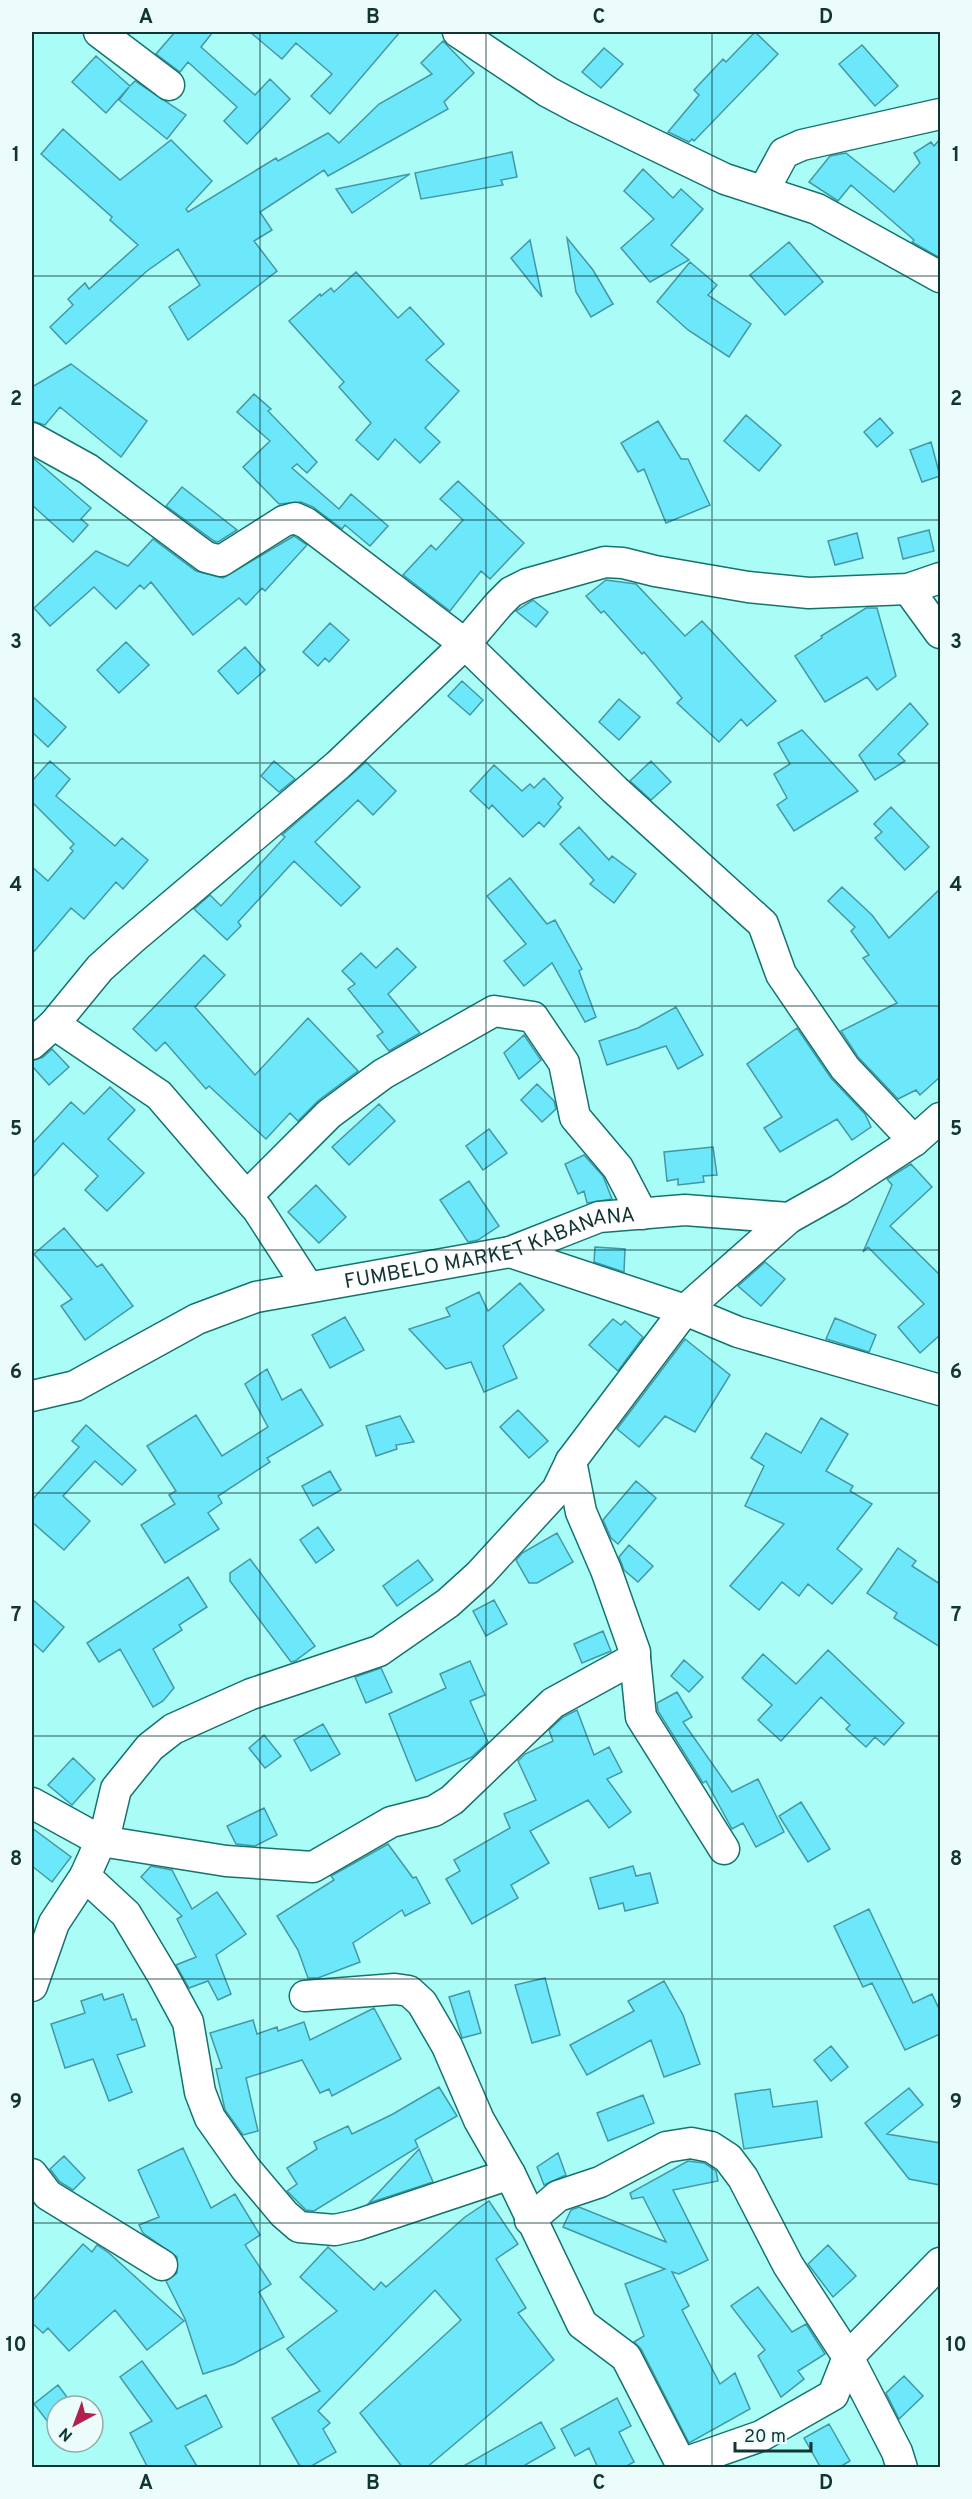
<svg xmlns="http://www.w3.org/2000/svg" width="972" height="2499" viewBox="0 0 972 2499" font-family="Overpass,sans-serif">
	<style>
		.building { fill: #6de7fa; stroke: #4497a4; stroke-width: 1.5 }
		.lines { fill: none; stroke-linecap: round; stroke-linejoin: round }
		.minor-casing { stroke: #15736e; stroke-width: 33 }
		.minor { stroke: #fff; stroke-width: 30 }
		.grid { fill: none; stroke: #113533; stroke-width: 1.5; stroke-opacity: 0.55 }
		.labels { text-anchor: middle; stroke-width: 6; stroke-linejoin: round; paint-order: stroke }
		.street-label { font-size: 21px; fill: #113533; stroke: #ecfcfa }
		.neatline { fill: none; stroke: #113533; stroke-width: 2 }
		.grid-label { font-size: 20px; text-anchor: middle; font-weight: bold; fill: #113533 }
	</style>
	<rect width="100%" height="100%" fill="#a9fdf6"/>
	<path class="building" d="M175,32H213L201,47L255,95L270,79L290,99L247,144L224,121L237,107L188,62L180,72L156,54Z
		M250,32H400L330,114L311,96L332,74L296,43L282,59Z
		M755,32L778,54L694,141L692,139L689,142L668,132L699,95L694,90L723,59L726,62Z
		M443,41L474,73L444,102L448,109L328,176L324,170L260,212L272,230L254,241L277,271L188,340L169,307L200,285L178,249L147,271L66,344L50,327L73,305L68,299L85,283L89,289L138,245L110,220L112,217L41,154L63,129L120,180L171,140L212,181L186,209L188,212L276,158L278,161L328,133L339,143L379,104L432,74L421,63Z
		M862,45L898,86L875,106L839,64Z
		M604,48L623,64L601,88L582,72Z
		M96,56L130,86L135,81L186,115L167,139L119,100L129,87L106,113L72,82Z
		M940,139V258L912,242L914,240L851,185L838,201L809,182L830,156L846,153L894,192L920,163L914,153L931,142L934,146Z
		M512,152L517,177L501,180L503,185L421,199L415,173Z
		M643,169L673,198L681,189L703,209L671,245L689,260L650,282L621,248L654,219L624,191Z
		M410,174L352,213L336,189Z
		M567,238L593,270L613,304L591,317L576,292Z
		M530,240L542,297L511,258Z
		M789,242L823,282L785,315L750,275Z
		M690,262L717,285L708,295L751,324L729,357L688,330L657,302Z
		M356,272L398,318L410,307L444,344L426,360L459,391L425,428L440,442L420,463L395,439L378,460L356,440L371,423L339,387L344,382L289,321L320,294L321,296L331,288L334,292Z
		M71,364L147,421L121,457L60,407L45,425L32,421V387Z
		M254,394L271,409L268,411L317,462L307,473L297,464L292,468L339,509L351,494L388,526L370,546L345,525L342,529L313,507L301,502L279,504L243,467L270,441L237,412Z
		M746,415L781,445L759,471L724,441Z
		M880,418L893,433L877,447L864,432Z
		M658,421L681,459H688L710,505L666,523L644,469L638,472L621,443Z
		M931,442L940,476L922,482L910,450Z
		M32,457L91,508L81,519L88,525L73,542L32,505Z
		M458,481L524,543L490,579L481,571L450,611L403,575L431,545L436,550L463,520L440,499Z
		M182,487L237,530L218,542L214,541L166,506Z
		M929,530L934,551L903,559L898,538Z
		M857,533L863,558L835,565L828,541Z
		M294,536L307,545L265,591L262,588L246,605L239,598L193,635L151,582L144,589L140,585L116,609L94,587L50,626L34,608L96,551L128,566L153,539L196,571L223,578Z
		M606,580L636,584L685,636L702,621L776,701L747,726L741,719L719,742L677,703L682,698L644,652L642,654L604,611L601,613L586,596Z
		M533,600L548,612L536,627L516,611Z
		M866,608H877L896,676L877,690L867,677L825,702L795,656L822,638L821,636Z
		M330,623L349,640L329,662L325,658L318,666L303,652Z
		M126,642L149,665L119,693L97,670Z
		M245,647L265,670L238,694L218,671Z
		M462,681L483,700L470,715L448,696Z
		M32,696L66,727L48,747L32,732Z
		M619,699L640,717L619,740L599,722Z
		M910,703L928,724L898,754L905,761L875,780L859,755Z
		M802,730L858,791L794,831L777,805L787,798L774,774L790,764L778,743Z
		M50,761L70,779L56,796L115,846L122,838L148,860L123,889L116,882L84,919L71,908L32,954V867L48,881L73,851L70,848L74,844L32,802V781Z
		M274,761L295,779L279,792L261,776Z
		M651,761L671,782L651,800L630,781Z
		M366,762L396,791L373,815L358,800L315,842L360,887L341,906L294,861L238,922L241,926L227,940L194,909L210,895L221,906L285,837L282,835Z
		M494,765L522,791L530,784L534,788L544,778L563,798L558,804L561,807L544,827L539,822L523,837L492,805L489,809L470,791Z
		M891,807L929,847L905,870L875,838L882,832L874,824Z
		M579,827L609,860L612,856L636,874L614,903L590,884L594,880L560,844Z
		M510,878L547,924L555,920L582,969L579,971L596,1017L585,1022L552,963L524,986L504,961L526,944L487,896Z
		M842,887L872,915L889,938L940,889V1077L920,1095L916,1090L898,1099L858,1057L841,1031L897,1003L863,958L869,955L851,931L855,927L828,901Z
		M397,948L416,967L388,994L420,1033L389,1051L377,1036L383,1032L348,989L355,984L342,971L361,953L376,968Z
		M204,955L225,975L195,1007L255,1075L308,1018L358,1071L319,1100L298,1121L290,1113L266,1139L209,1086L206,1089L165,1042L156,1051L133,1029Z
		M676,1007L703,1055L678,1069L666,1046L607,1065L599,1041L638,1028Z
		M797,1028L831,1078L865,1114L871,1127L852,1140L837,1119L780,1152L764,1128L782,1117L747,1064Z
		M524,1035L541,1060L519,1079L504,1053Z
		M52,1049L69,1067L49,1085L32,1066V1061L43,1057Z
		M537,1084L554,1101L556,1109L542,1122L521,1100Z
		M110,1087L135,1110L108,1139L144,1173L107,1211L85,1190L98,1176L63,1143L32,1178V1144L71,1102L84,1114Z
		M379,1104L395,1121L349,1165L332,1147Z
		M489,1129L507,1153L483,1170L466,1146Z
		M713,1147L717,1175L703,1176L704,1182L678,1185V1179L667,1181L664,1152Z
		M584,1155L603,1176L612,1199L587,1203L584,1191L578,1194L565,1164Z
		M911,1164L932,1187L890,1226L940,1275V1335L920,1353L898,1327L924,1304L868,1247L863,1252L892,1185L887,1179Z
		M469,1181L499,1226L478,1240L468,1242L440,1200Z
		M316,1185L346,1217L319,1243L288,1212Z
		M64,1228L97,1267L102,1264L133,1306L85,1340L61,1306L72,1299L34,1254Z
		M595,1247L625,1249L624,1272L594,1262Z
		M765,1262L785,1279L761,1306L738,1286Z
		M520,1283L544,1310L503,1346L517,1378L484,1392L471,1362L446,1369L409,1329L450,1316L446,1308L479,1292L488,1311Z
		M345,1317L364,1350L330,1368L312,1335Z
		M835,1318L876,1335L869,1352L826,1339Z
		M613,1319L621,1325L625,1321L643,1337L618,1371L589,1345Z
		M685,1339L730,1375L695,1432L665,1416L639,1447L617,1429Z
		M267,1369L282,1400L301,1389L323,1425L267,1458L270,1462L218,1496L222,1503L208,1513L219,1529L165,1563L141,1525L175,1504L169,1495L176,1491L147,1446L196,1415L222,1456L268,1427L245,1384Z
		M518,1410L548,1441L529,1458L500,1427Z
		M400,1416L414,1442L396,1445L397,1449L376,1456L366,1426Z
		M821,1418L848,1434L826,1471L853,1486L850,1491L872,1504L837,1549L862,1569L832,1604L808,1584L799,1596L782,1582L759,1610L730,1586L784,1524L745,1506L764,1466L751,1458L766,1433L801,1453Z
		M86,1425L136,1470L122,1485L95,1461L63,1496L90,1521L64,1550L32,1522V1500L79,1447L72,1441Z
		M330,1471L341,1490L313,1506L302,1486Z
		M636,1481L656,1498L618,1544L611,1538L603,1520Z
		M318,1527L334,1550L316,1563L300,1540Z
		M557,1533L573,1562L537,1583H529L516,1560L522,1553Z
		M629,1545L653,1566L638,1582L624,1570L619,1557Z
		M898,1548L916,1561L912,1566L940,1584V1647L894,1618L897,1613L867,1593Z
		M250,1559L315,1646L295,1661L291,1662L230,1581V1573Z
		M418,1560L433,1580L397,1606L383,1586Z
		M188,1577L207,1607L179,1625L182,1630L153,1649L174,1688L163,1701L153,1707L120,1649L99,1662L87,1643Z
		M32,1599L64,1627L43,1652L32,1642Z
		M494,1600L507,1624L486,1636L473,1611Z
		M603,1631L611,1651L582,1663L574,1644Z
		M828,1650L904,1723L884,1745L875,1737L866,1747L846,1729L850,1725L821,1697L781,1741L758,1720L772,1705L742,1678L763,1654L796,1684Z
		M684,1660L703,1677L689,1692L671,1676Z
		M470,1661L485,1695L470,1701L488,1742L472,1757L416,1781L389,1714L446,1688L440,1674Z
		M381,1668L392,1692L366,1703L355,1677Z
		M677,1692L692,1717L683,1722L732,1792L758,1779L784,1832L756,1847L743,1823L732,1829L706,1781L703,1783L658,1711L657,1703Z
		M577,1710L594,1755L609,1747L622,1772L607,1779L631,1812L609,1828L588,1800L530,1831L549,1863L511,1885L518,1898L472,1924L446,1879L460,1871L454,1860L510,1828L504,1814L536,1800L518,1761L525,1754L553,1741L549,1730L563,1717Z
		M323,1724L340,1754L311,1771L294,1740Z
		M264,1735L281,1756L265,1768L249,1748Z
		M73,1758L95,1779L72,1805L48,1785Z
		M801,1802L830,1849L808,1862L779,1816Z
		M264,1808L277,1835L255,1846L236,1844L227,1826Z
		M32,1828L71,1857L52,1882L32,1866Z
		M388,1844L413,1878L416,1877L430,1903L405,1916L402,1910L353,1943L360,1962L318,1978H308L298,1950L277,1916L334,1880L331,1876Z
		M151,1866L172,1870L192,1909L217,1892L246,1934L216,1955L231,1994L218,2000L208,1981L189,1988L176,1965L196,1957L177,1919L182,1916L141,1877Z
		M633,1866L636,1876L650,1873L658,1903L625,1911L623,1903L599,1909L590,1878Z
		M869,1909L913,2003L932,1994L940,2011V2034L905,2050L872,1983L863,1987L834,1926Z
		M545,1978L560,2035L532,2043L515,1985Z
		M664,1981L683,2015L700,2064L664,2077L651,2040L587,2075L570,2045L634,2011L628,2001Z
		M469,1991L481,2033L462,2038L449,1997Z
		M102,1994L104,2000L123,1994L132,2020L136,2019L145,2046L117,2055L132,2092L109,2101L93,2059L65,2068L51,2024L85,2013L81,2001Z
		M374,2008L401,2059L332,2096L329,2089L320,2093L302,2060L246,2078L258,2131L243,2135L225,2110L216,2069L222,2068L210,2033L253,2020L257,2034L277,2027L278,2031L304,2022L310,2040Z
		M831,2046L848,2067L831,2081L814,2060Z
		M439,2087L457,2116L415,2140L418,2147L314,2211L306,2210L287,2191L297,2184L287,2168L317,2149L314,2142L348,2126L352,2134L393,2114Z
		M909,2088L923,2105L887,2134L940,2143V2185L909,2179L865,2123Z
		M770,2089L773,2107L817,2101L822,2137L744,2149L735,2094Z
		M643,2095L654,2123L608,2141L597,2113Z
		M183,2148L211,2208L235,2194L260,2235L245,2245L271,2284L259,2292L284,2337L234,2364L203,2374L185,2319L166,2281L177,2273V2257L143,2233L139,2225L159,2217L138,2170Z
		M419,2149L433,2182L369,2203Z
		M558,2153L566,2175L544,2185L537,2167Z
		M64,2156L85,2178L73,2190L60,2182L50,2169Z
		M688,2161L704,2163L716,2171L718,2181L673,2190L708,2260L679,2274L672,2272L689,2306L682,2310L720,2384L735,2373L750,2409L689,2443L641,2349L634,2342L644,2336L625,2284L665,2269L563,2227L571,2210L579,2207L666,2242L643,2197L632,2199L630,2193Z
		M489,2201L518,2244L496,2259L526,2308L518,2313L554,2360L426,2468H403L360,2413L461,2320L435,2290L318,2411L330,2423L323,2429L336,2452L308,2468H301L272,2418L320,2391L287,2349L337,2311L300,2277L328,2247L374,2290L381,2282L386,2287L465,2217Z
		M83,2244L92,2252L97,2245L109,2253L184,2321L147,2350L115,2310L69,2351L48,2328L43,2333L32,2323V2301Z
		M828,2245L856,2276L833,2297L808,2264Z
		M758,2287L792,2332L806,2324L825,2354L798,2371L804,2379L781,2397L758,2356L765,2350L731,2306Z
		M142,2361L177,2409L206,2395L222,2427L185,2446L198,2468H148L130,2433L152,2421L120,2377Z
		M904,2376L923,2396L899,2419L886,2393Z
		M58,2385L72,2404L57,2406V2415L48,2422L34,2404Z
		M617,2398L631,2426L619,2432L634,2462L623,2468H598L589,2448L575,2456L561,2429Z
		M541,2422L555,2448L520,2468H460Z
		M829,2424L850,2461L838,2468H821L804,2438Z"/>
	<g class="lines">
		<g class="minor-casing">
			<g id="minor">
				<path d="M99,32L169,85"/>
				<path d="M458,32L548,92L578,108L725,179L817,209L940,277"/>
				<path d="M764,190L784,153L802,145L940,114"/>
				<path d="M32,438L88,469L206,557L221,561L284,521L295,518L306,523L465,644L615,790L763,924L781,974L845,1068L914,1141"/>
				<path d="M908,589L940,633"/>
				<path d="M54,1024L159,1095L258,1210L308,1287"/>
				<path d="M32,1044L54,1024L100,968L131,940L338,765L465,644L499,604L511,592L527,584L605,562L623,563L655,571L748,587L809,593L908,589L940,578"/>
				<path d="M247,1196L329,1114L383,1074L494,1011L533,1017L564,1063L575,1117L618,1168L642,1214"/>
				<path d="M510,1252L685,1310L738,1332L940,1390"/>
				<path id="s1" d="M32,1396L75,1386L197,1319L256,1297L510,1252L599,1217L685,1210L789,1218L839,1190L914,1141L940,1118"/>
				<path d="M635,1658L641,1717L724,1849"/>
				<path d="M32,1803L101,1841L226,1861L313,1867L391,1822L434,1811L452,1800L553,1703L635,1658V1652L606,1570L581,1512L571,1461"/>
				<path d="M85,1876L126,1914L163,1976L188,2022L200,2092L210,2118L246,2169L284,2214L299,2227L335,2230L357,2225L510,2174"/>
				<path d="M32,1986L54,1923L85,1876L107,1827L116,1789L150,1747L173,1729L251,1694L379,1651L448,1603L480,1574L557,1490L571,1461L685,1310L789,1218"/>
				<path d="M305,1996L395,1989L409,1991L422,2003L447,2046L479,2120L510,2174L582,2324L626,2357L681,2464"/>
				<path d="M32,2174L48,2195L162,2265"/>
				<path d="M530,2220L558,2196L600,2182L666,2147L691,2143L711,2147L728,2158L743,2178L788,2265L848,2357L897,2452L902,2468"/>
				<path d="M680,2468L681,2464L761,2436L833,2395L848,2357L940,2263"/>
			</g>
		</g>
		<use href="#minor" class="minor"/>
	</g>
	<path class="grid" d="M260,32V2468M486,32V2468M712,32V2468M32,276H940M32,520H940M32,763H940M32,1006H940M32,1250H940M32,1493H940M32,1736H940M32,1979H940M32,2223H940"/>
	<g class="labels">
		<g class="street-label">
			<text dy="7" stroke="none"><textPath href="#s1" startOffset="486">FUMBELO MARKET KABANANA</textPath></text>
		</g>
	</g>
	<rect width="972" height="2499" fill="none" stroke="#ecfcfa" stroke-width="66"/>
	<g transform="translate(75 2424) rotate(221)"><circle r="28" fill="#ecfcfa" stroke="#94acaa" stroke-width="1.5"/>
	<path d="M0-4.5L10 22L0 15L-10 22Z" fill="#b1204e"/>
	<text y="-9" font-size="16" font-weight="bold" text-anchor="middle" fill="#113533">N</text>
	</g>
	<path d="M735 2442v9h76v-9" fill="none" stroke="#113533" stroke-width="3"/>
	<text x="744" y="2442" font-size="18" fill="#113533" stroke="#ecfcfa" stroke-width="4.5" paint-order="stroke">20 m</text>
	<rect x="33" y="33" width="906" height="2433" class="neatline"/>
	<g class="grid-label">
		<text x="146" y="23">A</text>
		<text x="373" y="23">B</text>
		<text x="599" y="23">C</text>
		<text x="826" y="23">D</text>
		<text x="16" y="161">1</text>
		<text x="956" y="161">1</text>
		<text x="16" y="405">2</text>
		<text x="956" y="405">2</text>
		<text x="16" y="648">3</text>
		<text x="956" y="648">3</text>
		<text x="16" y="891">4</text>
		<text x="956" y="891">4</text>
		<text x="16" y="1135">5</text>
		<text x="956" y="1135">5</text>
		<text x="16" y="1378">6</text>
		<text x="956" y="1378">6</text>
		<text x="16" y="1621">7</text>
		<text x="956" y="1621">7</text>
		<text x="16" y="1865">8</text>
		<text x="956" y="1865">8</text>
		<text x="16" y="2108">9</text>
		<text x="956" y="2108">9</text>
		<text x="16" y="2351">10</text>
		<text x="956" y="2351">10</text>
		<text x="146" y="2489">A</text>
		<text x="373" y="2489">B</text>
		<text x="599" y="2489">C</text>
		<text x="826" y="2489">D</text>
	</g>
</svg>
